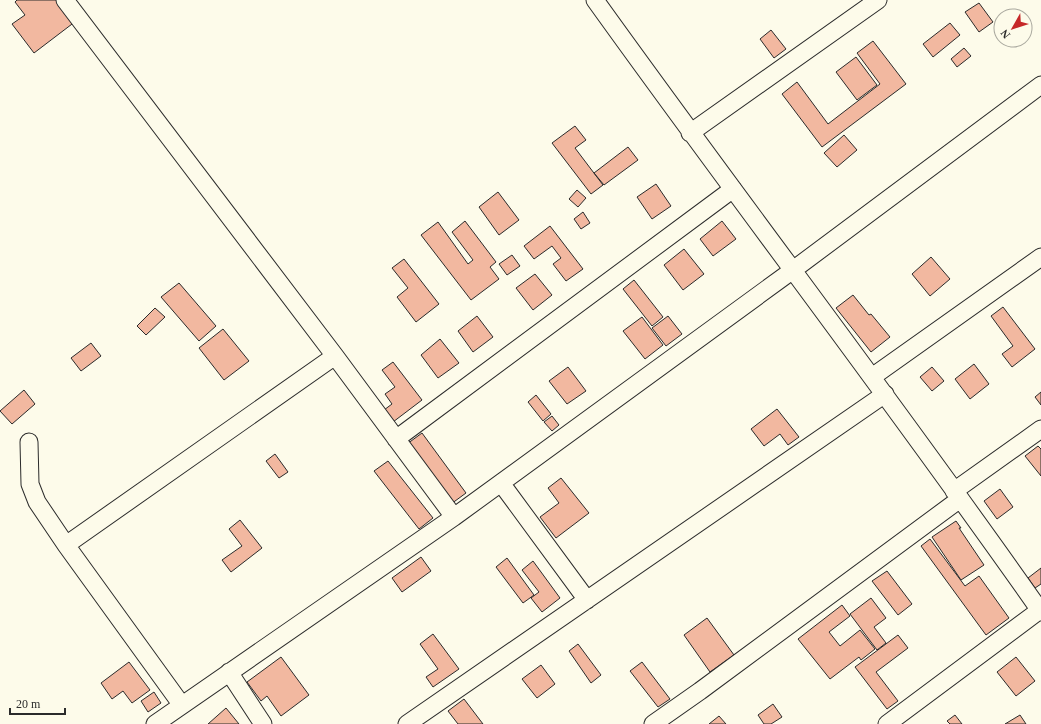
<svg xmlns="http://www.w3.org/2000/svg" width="1041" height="724" viewBox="0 0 1041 724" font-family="Georgia,serif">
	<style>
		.building { fill: #f2b8a0; stroke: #2b2b2b }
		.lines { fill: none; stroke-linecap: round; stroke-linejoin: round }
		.street-casing { stroke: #2b2b2b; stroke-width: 19 }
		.street { stroke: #fdfbea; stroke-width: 17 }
	</style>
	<rect width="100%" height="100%" fill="#fdfbea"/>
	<path class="building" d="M17,0H60L76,21L34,53L12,24L25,15L15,2Z
		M979,3L993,22L979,32L965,12Z
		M950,23L960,35L933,57L923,44Z
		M771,30L786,49L774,58L760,39Z
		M873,41L906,84L822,147L782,94L797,82L828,124L880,84L857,53Z
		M964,48L971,56L957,67L951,59Z
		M856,57L877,85L857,100L836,72Z
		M575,126L586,140L575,148L603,185L591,194L552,143Z
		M844,135L857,150L837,167L824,153Z
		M628,147L638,160L604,185L594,173Z
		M656,184L671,206L652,219L637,197Z
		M577,190L586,198L578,207L569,199Z
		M498,192L519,220L499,235L479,207Z
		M583,212L590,223L581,229L574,219Z
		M465,221L496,262L490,267L499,279L471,300L421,235L438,222L468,264L473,260L452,232Z
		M722,221L736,239L713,256L700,239Z
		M550,226L583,269L566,281L553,264L561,258L552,246L534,259L524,246Z
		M684,249L704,274L683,290L664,265Z
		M512,255L520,266L507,275L499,264Z
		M931,257L950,279L930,296L912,274Z
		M404,259L439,304L416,322L397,297L408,288L392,268Z
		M535,274L552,295L533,310L516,288Z
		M634,280L663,317L652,326L623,289Z
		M179,283L216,326L199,341L161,297Z
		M853,295L869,315L871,314L890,337L871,352L836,308Z
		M1003,307L1035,349L1012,367L1002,354L1013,346L991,316Z
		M155,308L165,317L146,335L137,326Z
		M477,316L493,337L473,352L458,331Z
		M668,316L682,334L666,346L652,328Z
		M642,317L663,345L645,359L623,331Z
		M223,329L249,361L224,380L199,348Z
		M440,339L459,363L438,378L421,355Z
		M91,343L101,356L81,371L71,358Z
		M393,362L422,400L393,422L384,410L392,404L385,394L395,387L382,370Z
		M974,364L989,384L970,399L955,379Z
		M568,367L586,391L567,404L549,381Z
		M932,367L944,381L932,391L920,377Z
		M24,390L35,404L12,424L0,411Z
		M1041,392V405L1035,397Z
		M536,395L551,414L543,421L528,402Z
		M777,409L799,437L788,445L780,434L764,446L751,429Z
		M552,416L559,425L552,431L544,422Z
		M422,433L466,493L451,504L407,444Z
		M1038,446L1041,449V476L1025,456Z
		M275,454L288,472L279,478L266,461Z
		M388,461L433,518L419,529L374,471Z
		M561,478L589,513L556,538L540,517L559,503L548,488Z
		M1000,489L1013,507L997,519L984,501Z
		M240,520L262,548L231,572L222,560L242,546L229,529Z
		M956,521L961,528H959L984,565L961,580L932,537Z
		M930,539L965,586L979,576L1009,618L986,635L921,546Z
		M421,557L431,571L402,592L392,578Z
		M507,558L534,595L523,603L496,567Z
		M533,561L560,598L542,612L531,598L539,592L522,570Z
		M1041,568V584L1035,588L1028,578Z
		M887,571L912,604L898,615L872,581Z
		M871,598L886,618L874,627L886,643L877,650L850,614Z
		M842,605L850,616L829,632L840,646L860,630L875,649L861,660L859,657L830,679L798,639Z
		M707,618L734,655L710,672L684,635Z
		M433,634L459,669L433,687L426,677L438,669L420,644Z
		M898,635L908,648L876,672L898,701L887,709L855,667Z
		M578,644L601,675L591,683L569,651Z
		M281,657L309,695L281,716L267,696L261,701L247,682Z
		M1016,657L1035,681L1016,696L997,672Z
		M129,662L150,690L132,703L123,691L112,699L101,683Z
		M642,662L670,699L658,707L630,671Z
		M541,665L555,684L537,698L522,679Z
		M154,692L161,703L148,712L141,701Z
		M464,699L483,724H458L448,711Z
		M773,704L782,717L771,724H764L758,715Z
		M226,708L239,724H208Z
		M955,715L962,724H950L947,721Z
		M1020,715L1026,724H1005Z
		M719,716L726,724H709Z"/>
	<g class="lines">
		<g class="street-casing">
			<path id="street" d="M65,0L335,356L454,517
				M595,0C742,205 896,405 1041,612
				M690,133L878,0
				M872,377L1041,257
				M396,439L733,189
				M29,442L30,484L37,502L66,545L181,704
				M501,483L587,600
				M954,491L1041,429
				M66,545L335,356
				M229,672L263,724
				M155,724L454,517L793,270L1041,85
				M407,724L885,394
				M653,724L700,691L960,499
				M887,724L1040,610"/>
		</g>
		<use href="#street" class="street"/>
	</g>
	<g transform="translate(1013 28) rotate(231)"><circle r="19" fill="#fdfbea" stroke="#a9a89e"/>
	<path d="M0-3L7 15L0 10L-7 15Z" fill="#c62828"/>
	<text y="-6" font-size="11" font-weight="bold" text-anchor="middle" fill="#2b2b2b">N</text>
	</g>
	<path d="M10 708v6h55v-6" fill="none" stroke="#2b2b2b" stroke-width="2"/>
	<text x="16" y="708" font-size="12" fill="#2b2b2b" stroke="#fdfbea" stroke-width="3" paint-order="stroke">20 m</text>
</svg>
